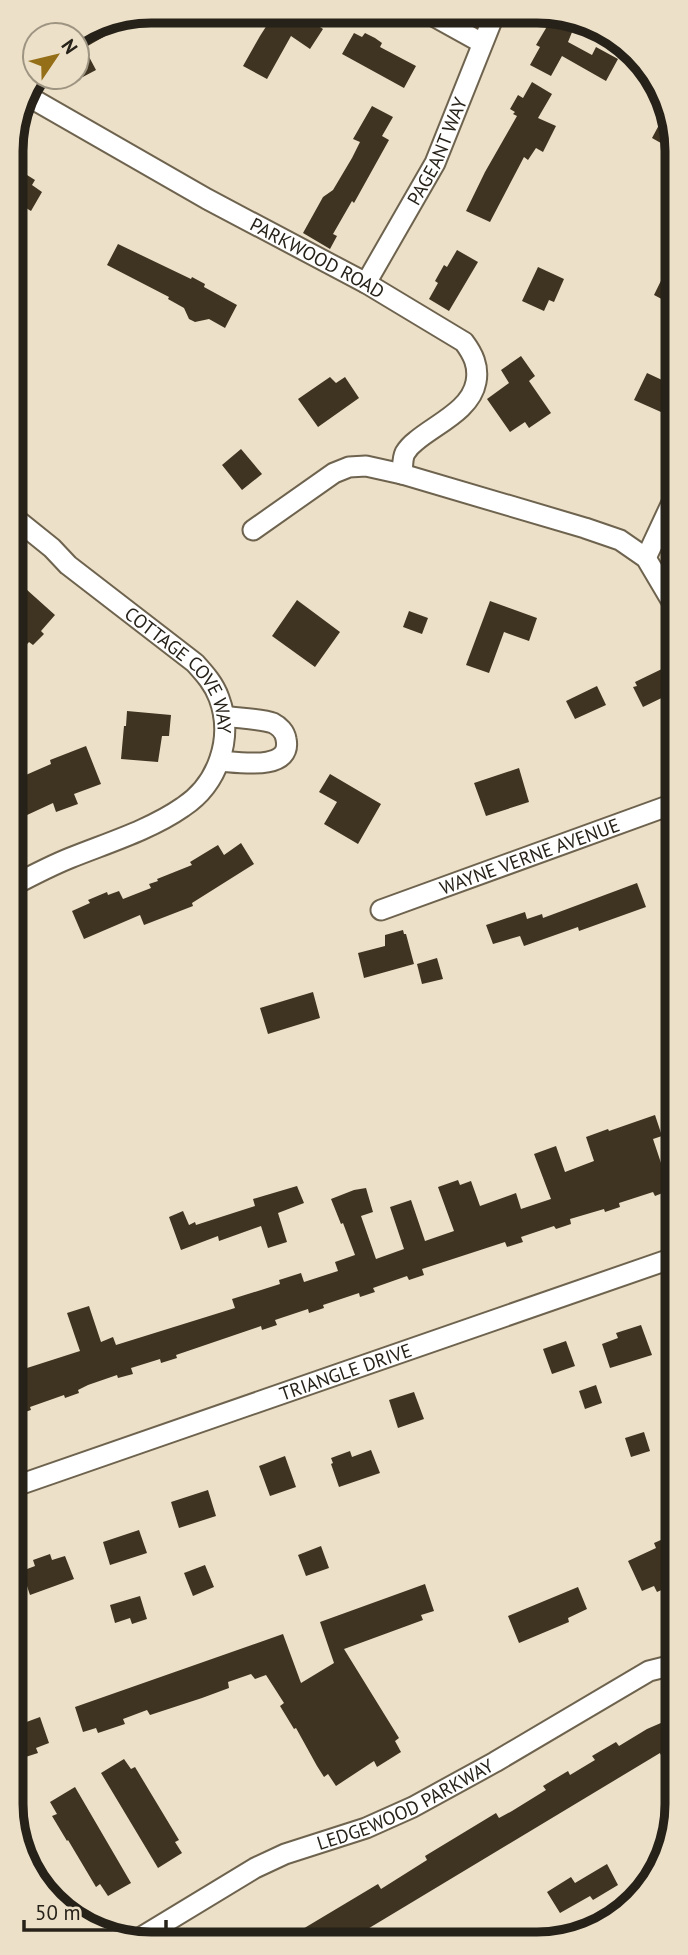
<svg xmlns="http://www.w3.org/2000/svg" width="688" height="1955" viewBox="0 0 688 1955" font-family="'PT Sans',sans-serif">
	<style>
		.building { fill: #3f3421 }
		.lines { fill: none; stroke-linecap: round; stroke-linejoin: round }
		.minor-casing { stroke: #6e634e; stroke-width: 23 }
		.minor { stroke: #fff; stroke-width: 19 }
		.labels { text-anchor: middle; stroke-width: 7; stroke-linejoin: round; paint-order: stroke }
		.street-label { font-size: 19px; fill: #272219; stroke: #ede0c8 }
		.rim { fill: none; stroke: #272219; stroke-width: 9 }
	</style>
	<rect width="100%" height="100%" fill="#ede0c8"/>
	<path class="building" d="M276,11H296L323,29L310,49L291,36L267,79L243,66L260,36Z
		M555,13H565L577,20L568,42L592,55L596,47L618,59L606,81L562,56L551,76L530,65L540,47L536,45Z
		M106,20L112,32L86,47L78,33L98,21Z
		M354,33L362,37L365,33L375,38L382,43L380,47L416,66L404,88L342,54Z
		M77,34L96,70L77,80Z
		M532,82L552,94L538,118L556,126L543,152L536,148L528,160L524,157L490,222L466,211L485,172L517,116L513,114L515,112L510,109L518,95L523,98Z
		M372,106L393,117L382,136L389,140L354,203L352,201L333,234L337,236L330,249L303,233L323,197L333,190L352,158L360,142L353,139Z
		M659,125L675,134V151L652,138Z
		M11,165L35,180L32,185L42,192L31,211L11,199Z
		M118,244L191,279L192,277L205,284L204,287L237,305L225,328L209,319L195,322L189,319L184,308L168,299L169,297L107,265Z
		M457,250L478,262L449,311L429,299L438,283L435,281L444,265L447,267Z
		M675,252V306L654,295Z
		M538,267L564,279L554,302L549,300L544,311L522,301Z
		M521,356L535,376L529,381L551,413L529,428L525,422L510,432L487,399L509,383L501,370Z
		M647,373L675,386V405L670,416L634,400Z
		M330,377L336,383L345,377L359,398L318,427L298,399Z
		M241,449L262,474L242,490L222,465Z
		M26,589L55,615L41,631L44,634L33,645L29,642L22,650L12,641V605Z
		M297,600L340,632L315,667L272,636Z
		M490,601L537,618L529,641L504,632L489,673L466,665Z
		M409,611L428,618L422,634L403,627Z
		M666,667L676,691L643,707L633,687L637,686L635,682Z
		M597,686L606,705L575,719L566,701Z
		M127,711L171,715L169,736H162L158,762L121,759L124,726H126Z
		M86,746L101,784L74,794L78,804L56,812L53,803L12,822V781L51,764L50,760Z
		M519,768L529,802L486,816L474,783Z
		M330,774L381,804L358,844L324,824L337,802L319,792Z
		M241,843L254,864L192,903L193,906L144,925L140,915L84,939L72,911L90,903L88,900L107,892L108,895L119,891L123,899L151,888L149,884L158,881L157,879L192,865L190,862L218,845L224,855Z
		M637,883L646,907L579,931L578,927L524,946L520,936L493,944L486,925L525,912L527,919L542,914L543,918Z
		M403,930L404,934H406L414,964L364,978L358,953L385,946V935Z
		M437,958L443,979L422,984L417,964Z
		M313,992L320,1018L268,1034L260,1008Z
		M655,1115L662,1136L653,1139L670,1190L655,1196L653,1192L619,1203L620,1207L605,1212L604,1209L570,1219L571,1224L556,1229L554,1226L521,1237L523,1242L507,1247L505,1242L422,1269L424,1275L409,1280L407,1276L373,1288L375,1292L360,1297L359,1293L323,1305L324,1308L309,1313L308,1309L275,1320L277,1325L262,1330L261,1326L176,1355L177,1358L161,1363L160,1359L131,1368L133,1374L118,1378L117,1375L88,1385L78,1390L79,1393L65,1398L64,1395L30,1407L31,1410L13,1416V1333L15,1332L27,1368L80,1351L67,1313L89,1306L101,1342L113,1337L116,1345L235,1308L232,1299L280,1284L279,1280L301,1273L304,1282L338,1271L335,1262L355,1255L343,1223L341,1224L331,1199L354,1190L366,1188L373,1212L361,1216L376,1259L404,1249L390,1207L411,1200L425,1241L454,1231L438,1187L458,1180L460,1185L471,1181L480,1206L516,1193L521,1209L551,1199L534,1154L556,1146L565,1172L594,1161L586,1137L608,1129L609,1131Z
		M297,1186L304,1203L278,1213L287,1242L268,1248L261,1226L219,1241L218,1236L181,1250L169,1217L183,1211L189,1225L195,1222L196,1225L255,1206L253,1199Z
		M641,1325L652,1355L610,1368L602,1344L618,1338L616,1333Z
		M566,1341L575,1366L552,1374L543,1349Z
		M596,1385L602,1403L585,1409L579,1391Z
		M414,1392L424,1419L398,1428L389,1400Z
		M644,1432L650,1451L631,1457L625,1438Z
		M371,1450L380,1473L339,1487L331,1464L333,1463L331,1458L350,1451L352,1457Z
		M285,1456L296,1487L270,1496L259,1466Z
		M208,1490L216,1516L179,1528L171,1502Z
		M139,1530L147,1553L110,1565L103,1542Z
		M677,1533V1583L657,1592L654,1586L642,1591L628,1561L656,1548L654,1543Z
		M321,1546L329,1568L306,1576L298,1555Z
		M50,1554L52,1560L65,1556L74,1579L30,1595L22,1571L35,1566L33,1560Z
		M205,1565L214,1587L193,1596L184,1573Z
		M425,1584L434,1611L421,1615L423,1620L344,1649L399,1738L395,1741L401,1752L377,1767L374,1761L336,1786L328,1774L324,1777L317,1766L296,1728L294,1729L280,1706L284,1703L266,1675L255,1679L251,1674L228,1682L229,1688L202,1698L150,1715L147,1710L123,1719L125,1724L98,1733L96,1728L83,1732L75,1707L283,1634L301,1683L334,1663L320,1622Z
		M578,1587L587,1609L568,1618L569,1622L519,1643L508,1616Z
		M140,1596L147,1619L132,1624L130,1618L115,1623L110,1605Z
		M677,1716V1791L660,1753L346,1942H281L378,1884L381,1889L427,1860L425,1856L496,1813L499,1818L512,1811L546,1790L543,1786L568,1771L570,1775L595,1760L592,1756L616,1742L619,1746L647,1729Z
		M40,1717L49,1743L36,1748L38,1753L13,1761V1727Z
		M124,1759L131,1769L135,1767L179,1840L175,1842L182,1853L158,1868L101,1773Z
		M75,1787L131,1883L108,1896L100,1884L96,1887L68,1840L67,1841L52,1816L57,1814L50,1802Z
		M607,1864L618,1885L593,1900L590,1896L560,1913L547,1892L571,1877L575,1883Z"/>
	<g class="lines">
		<g class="minor-casing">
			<g id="minor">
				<path d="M426,12L482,43"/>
				<path id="s1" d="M24,94L207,199L366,283L464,342C473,354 479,366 476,382C471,410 436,424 416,441C412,444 408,448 405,453C402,459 403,467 402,474"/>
				<path id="s2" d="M366,283L435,163L495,13"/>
				<path id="s3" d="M11,515L52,548L68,565L195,663C205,674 214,684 219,698C234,738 218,784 183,807C150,830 107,843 70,858C50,866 31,876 12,886"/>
				<path d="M253,530L334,473L349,467L366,466L402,474L585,528L620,540L646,558L675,607"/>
				<path d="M646,558L675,496"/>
				<path d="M220,761C237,762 293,772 286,739C285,732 279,726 273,723C262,719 236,718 224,716"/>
				<path id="s4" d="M381,910L676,803"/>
				<path id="s5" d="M13,1487L676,1257"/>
				<path id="s6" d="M133,1942L255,1868L285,1854L366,1828L413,1807L495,1762L649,1671L677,1664"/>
			</g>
		</g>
		<use href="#minor" class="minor"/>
	</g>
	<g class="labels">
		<g class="street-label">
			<text dy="7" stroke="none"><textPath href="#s2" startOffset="150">PAGEANT WAY</textPath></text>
			<text dy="7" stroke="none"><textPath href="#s1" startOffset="336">PARKWOOD ROAD</textPath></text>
			<text dy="7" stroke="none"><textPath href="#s3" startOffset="233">COTTAGE COVE WAY</textPath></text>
			<text dy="7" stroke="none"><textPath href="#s4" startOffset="158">WAYNE VERNE AVENUE</textPath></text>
			<text dy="7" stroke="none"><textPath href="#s5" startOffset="352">TRIANGLE DRIVE</textPath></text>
			<text dy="7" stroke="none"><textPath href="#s6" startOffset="306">LEDGEWOOD PARKWAY</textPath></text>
		</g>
	</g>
	<path d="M0 0H688V1955H0ZM151 23H537A128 128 0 0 1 665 151V1804A128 128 0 0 1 537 1932H151A128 128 0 0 1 23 1804V151A128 128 0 0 1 151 23Z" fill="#ede0c8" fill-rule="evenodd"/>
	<path class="rim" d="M151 23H537A128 128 0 0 1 665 151V1804A128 128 0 0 1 537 1932H151A128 128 0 0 1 23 1804V151A128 128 0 0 1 151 23Z"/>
	<g transform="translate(56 56) rotate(55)"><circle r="33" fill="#ede0c8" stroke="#9e9482" stroke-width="2"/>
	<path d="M0-5L12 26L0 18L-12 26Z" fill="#956e18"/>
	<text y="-10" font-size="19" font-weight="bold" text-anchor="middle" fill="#272219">N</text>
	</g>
	<path d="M24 1920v10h142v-10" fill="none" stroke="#272219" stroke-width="3.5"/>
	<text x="35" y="1920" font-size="21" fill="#272219" stroke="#ede0c8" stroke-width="5" paint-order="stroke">50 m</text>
</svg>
